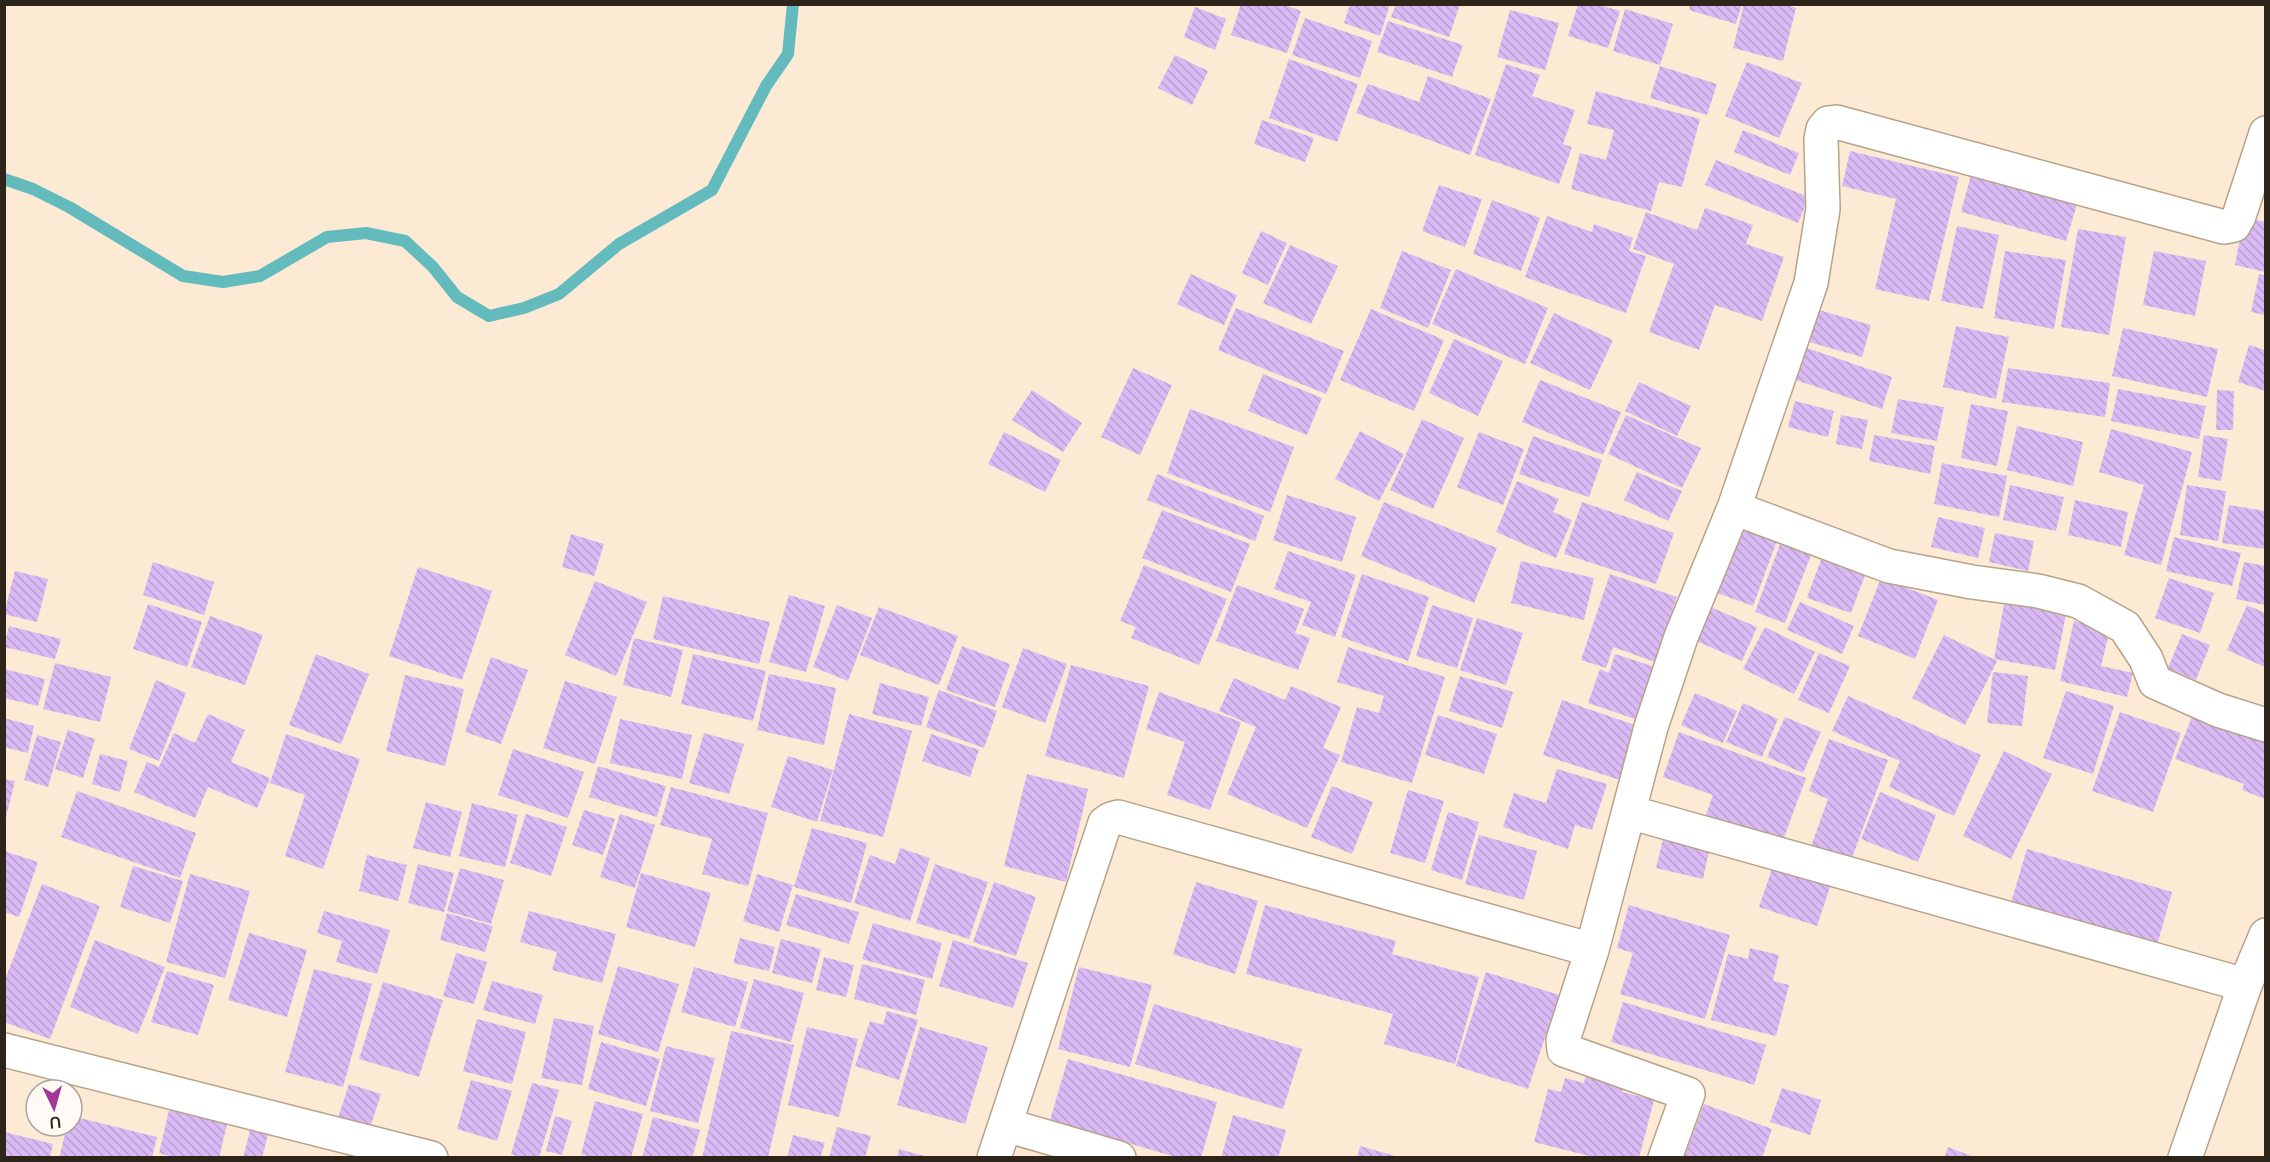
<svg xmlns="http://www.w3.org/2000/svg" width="2270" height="1162" viewBox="0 0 2270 1162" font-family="Mulish,sans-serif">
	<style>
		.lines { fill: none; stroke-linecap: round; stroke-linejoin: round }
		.stream { stroke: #63bbbd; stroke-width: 12 }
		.building { fill: url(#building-back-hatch) }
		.minor-casing { stroke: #b8a289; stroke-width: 36 }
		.minor { stroke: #fff; stroke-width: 33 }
	</style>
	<defs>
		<pattern id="building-back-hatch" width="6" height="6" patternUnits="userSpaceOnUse" patternTransform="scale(1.5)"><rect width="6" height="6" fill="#d9baf4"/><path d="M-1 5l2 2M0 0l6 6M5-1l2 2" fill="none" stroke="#bba0d1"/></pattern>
	</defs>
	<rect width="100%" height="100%" fill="#fdead5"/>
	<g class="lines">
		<path class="stream" d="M4,179L33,189L69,207L183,276L223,282L260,276L327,237L366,233L405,241L433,267L457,297L489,316L524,308L559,294L619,244L712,190L766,86L788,54L793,4"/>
	</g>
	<path class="building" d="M1241,4H1282L1301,11L1287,53L1231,35Z
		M1350,4H1390L1380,36L1344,23Z
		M1396,4H1460L1449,37L1391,17Z
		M1690,4H1742L1736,24L1689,10Z
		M1744,4H1784L1796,8L1783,61L1733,48Z
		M1578,5H1600L1620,11L1608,48L1568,36Z
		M1195,7L1226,19L1215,50L1184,37Z
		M1625,9L1673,24L1660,65L1613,51Z
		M1510,10L1559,23L1545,70L1497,57Z
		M1305,18L1372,41L1360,78L1292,55Z
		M1388,21L1463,45L1452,77L1377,52Z
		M1175,55L1208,71L1192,105L1158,88Z
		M1289,59L1358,84L1337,142L1269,118Z
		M1747,62L1802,83L1779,138L1725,116Z
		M1506,64L1540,75L1532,96L1575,110L1563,144L1572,147L1559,184L1475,155Z
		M1660,66L1717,84L1707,115L1650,98Z
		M1428,76L1491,99L1470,155L1356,113L1368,84L1419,102Z
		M1596,91L1700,119L1682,187L1659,182L1651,211L1571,189L1580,153L1606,160L1614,130L1587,124Z
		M1262,120L1314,138L1305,162L1254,144Z
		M1743,130L1799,153L1790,175L1734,152Z
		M1850,151L1959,177L1929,301L1875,289L1896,199L1842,186Z
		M1716,160L1809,197L1798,223L1705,185Z
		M1971,175L2077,204L2066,241L1961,212Z
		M1439,185L1482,199L1465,247L1422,231Z
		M1492,200L1540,218L1521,271L1473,254Z
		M1705,208L1753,225L1746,244L1784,257L1762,321L1715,305L1699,350L1649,332L1674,264L1633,249L1646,212L1697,230Z
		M1547,216L1592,232L1594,224L1633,238L1629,251L1646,256L1626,313L1525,277Z
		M2244,217L2265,222V272L2235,265Z
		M1957,226L1999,235L1983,309L1941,301Z
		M2078,229L2126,237L2109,335L2061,327Z
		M1261,231L1287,243L1268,285L1242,273Z
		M1290,245L1338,266L1311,324L1263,303Z
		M1402,251L1451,270L1428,328L1380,308Z
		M2005,251L2066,260L2054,329L1994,318Z
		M2154,251L2206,261L2195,316L2143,305Z
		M1456,269L1548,308L1525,364L1432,324Z
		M1191,274L1237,295L1224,325L1177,304Z
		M2259,274L2265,275V315L2251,312Z
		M1236,308L1344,351L1326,394L1218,350Z
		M1812,308L1871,325L1862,357L1802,340Z
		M1371,309L1444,340L1414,411L1340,380Z
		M1554,313L1613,340L1590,390L1530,363Z
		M1956,326L2009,337L1996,399L1943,387Z
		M2123,328L2218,349L2207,397L2112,376Z
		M1454,339L1503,361L1478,416L1429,393Z
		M2249,345L2265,350V391L2238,382Z
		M1807,348L1892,377L1882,409L1796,380Z
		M1133,368L1172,385L1140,455L1101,437Z
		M2008,368L2110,383L2105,417L2002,402Z
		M1263,374L1322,398L1307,435L1248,411Z
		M1540,380L1621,412L1603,455L1522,422Z
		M1639,382L1691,406L1677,436L1625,411Z
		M2118,389L2206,406L2199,439L2111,421Z
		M1032,390L1082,423L1063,452L1012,420Z
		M2217,390L2234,391L2233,430H2216Z
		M1898,399L1944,407L1937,441L1891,433Z
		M1795,401L1834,411L1828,437L1788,427Z
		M1971,404L2008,411L1997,466L1961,458Z
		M1190,409L1294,447L1270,512L1167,473Z
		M1626,415L1701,448L1682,488L1608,454Z
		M1841,415L1868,420L1862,449L1836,444Z
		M1422,419L1464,438L1433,509L1390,490Z
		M2017,426L2083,442L2073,486L2007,470Z
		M2111,429L2192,452L2161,565L2124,555L2144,485L2099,472Z
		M1360,431L1404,454L1379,501L1335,479Z
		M1004,432L1061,460L1045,492L988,464Z
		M1479,432L1524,449L1503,505L1457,487Z
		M1874,435L1935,446L1930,474L1869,461Z
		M2204,435L2228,439L2221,481L2198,477Z
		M1533,436L1602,460L1589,497L1519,474Z
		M1942,463L2007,476L1999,517L1934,504Z
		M1637,472L1682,491L1668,521L1624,500Z
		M1157,474L1264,516L1255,541L1147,500Z
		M1517,481L1559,499L1553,512L1572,520L1556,558L1496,532Z
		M2010,485L2064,497L2056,531L2003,520Z
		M2187,485L2226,491L2218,541L2180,535Z
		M1287,495L1356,517L1342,562L1273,540Z
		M2075,500L2128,512L2121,547L2068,535Z
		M1384,502L1497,548L1474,603L1361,556Z
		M1582,502L1674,533L1656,584L1564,554Z
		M2229,505L2265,511V549L2222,543Z
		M1162,510L1250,544L1231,592L1142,558Z
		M1938,517L1985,528L1978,558L1931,547Z
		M1743,522L1779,535L1753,606L1717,593Z
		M1995,533L2034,541L2028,571L1989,562Z
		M571,534L604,544L594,576L562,567Z
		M1783,536L1814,547L1785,623L1755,612Z
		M2174,537L2241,553L2232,586L2166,571Z
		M1288,551L1356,575L1335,637L1302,625L1311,602L1274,589Z
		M1823,554L1867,570L1851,613L1807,598Z
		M1521,561L1594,578L1584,620L1511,603Z
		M153,562L214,582L204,615L143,595Z
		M2244,562L2265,566V605L2236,599Z
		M1144,565L1227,599L1199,665L1131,638L1136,627L1120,621Z
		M418,567L492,591L462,680L389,656Z
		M15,571L48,579L37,622L4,614Z
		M1362,574L1429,597L1408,661L1341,637Z
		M1610,574L1677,597L1655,662L1613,647L1606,668L1581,660Z
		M1881,578L1938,600L1915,659L1858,636Z
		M2169,578L2214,593L2200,633L2155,618Z
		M595,581L647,602L616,676L565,655Z
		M1237,585L1304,609L1295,633L1310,638L1298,670L1216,641Z
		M789,595L825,606L806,672L769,662Z
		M663,596L770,622L759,664L653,639Z
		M2005,598L2067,609L2055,670L1994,659Z
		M1800,602L1854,626L1842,654L1787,630Z
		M148,604L202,622L187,667L133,649Z
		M837,605L872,618L848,681L813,667Z
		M1432,605L1473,618L1457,668L1416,656Z
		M2247,605L2265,613V667L2227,650Z
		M1708,606L1757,627L1742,661L1694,640Z
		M879,607L958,636L939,685L860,655Z
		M210,616L263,635L245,685L191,667Z
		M1477,618L1523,633L1506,685L1460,670Z
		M2074,621L2110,630L2101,666L2133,673L2127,697L2060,681Z
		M9,626L61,639L55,659L4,647Z
		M1765,627L1815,652L1794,694L1743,669Z
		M2182,634L2210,645L2196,680L2168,668Z
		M1944,635L1997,661L1965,725L1912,698Z
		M634,638L683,650L671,697L623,685Z
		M962,646L1010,664L995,707L946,690Z
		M1348,647L1445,677L1412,783L1341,762L1357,707L1379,713L1384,696L1337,682Z
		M1023,648L1067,664L1045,723L1002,707Z
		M1819,653L1850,666L1829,713L1798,700Z
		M316,654L369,674L341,744L289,725Z
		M693,654L766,671L753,721L681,704Z
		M1615,654L1658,668L1641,721L1588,703L1600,669L1609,673Z
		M491,657L528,670L501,744L465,732Z
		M55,663L111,677L100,722L43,709Z
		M1071,665L1149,686L1124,778L1045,756Z
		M4,669L45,679L38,706L4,698Z
		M1993,672L2028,676L2022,726L1987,723Z
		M769,674L836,688L824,745L757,730Z
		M405,675L464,689L445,766L386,751Z
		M1460,676L1513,692L1502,728L1449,711Z
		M1234,678L1285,700L1291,686L1341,707L1323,748L1340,755L1307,828L1227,794L1256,727L1219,711Z
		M156,680L186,693L159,761L129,749Z
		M565,681L617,697L595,764L543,748Z
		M880,683L929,697L921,726L872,714Z
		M939,690L997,711L984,748L926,727Z
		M2066,691L2114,706L2093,774L2043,758Z
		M1159,692L1241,722L1210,810L1167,795L1185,742L1146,729Z
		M1695,693L1737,711L1723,743L1681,725Z
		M1848,696L1981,755L1954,816L1889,787L1900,761L1832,731Z
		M1562,700L1638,726L1620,780L1543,755Z
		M1743,703L1778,719L1762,757L1726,742Z
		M2120,712L2181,733L2153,812L2092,791Z
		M2194,712L2265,738V799L2242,790L2244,784L2175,759Z
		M208,714L245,730L231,762L270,778L257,808L208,787L195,818L134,792L147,762L159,767L174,733L195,743Z
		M849,714L912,731L883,837L820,821Z
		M1438,715L1497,734L1484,774L1425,755Z
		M1785,717L1821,732L1803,773L1767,757Z
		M4,718L34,726L28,753L4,747Z
		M620,719L692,735L682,779L610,763Z
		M68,730L95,739L83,778L55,769Z
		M1679,732L1806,778L1780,848L1704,820L1713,795L1663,777Z
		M704,733L744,744L729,794L689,783Z
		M286,734L360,759L323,869L285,856L305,795L270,783Z
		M931,734L979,750L970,777L922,761Z
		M37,735L61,742L48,787L24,780Z
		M1829,739L1888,760L1849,866L1809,852L1828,799L1809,791Z
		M513,749L584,772L568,818L498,795Z
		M2004,751L2052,774L2011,859L1963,836Z
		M100,754L128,761L120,792L92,784Z
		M788,756L833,770L817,822L771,807Z
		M598,766L666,786L657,817L589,797Z
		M1557,769L1607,784L1592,830L1575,825L1568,849L1503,827L1514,793L1546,803Z
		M1027,774L1088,789L1066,882L1004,866Z
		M4,779L15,781L5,822H4Z
		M1332,786L1373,802L1352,854L1311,837Z
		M671,787L768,813L748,886L702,874L712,839L660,825Z
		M1408,790L1444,801L1425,863L1390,853Z
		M77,791L196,833L180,878L61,837Z
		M1880,792L1936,815L1918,862L1861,839Z
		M426,802L462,812L450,857L413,848Z
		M472,803L518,815L505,867L459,856Z
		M584,810L615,819L603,855L572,845Z
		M1448,812L1479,822L1462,880L1431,870Z
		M526,814L567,827L551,876L510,863Z
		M620,814L655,825L635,888L600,877Z
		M812,828L867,843L851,903L794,887Z
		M1665,831L1711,842L1703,879L1656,868Z
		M1479,835L1537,851L1524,900L1465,884Z
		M900,848L930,858L910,921L854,903L870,855L895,864Z
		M2027,849L2172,892L2154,956L2008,912Z
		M4,851L38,862L19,917L4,912Z
		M1777,854L1835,872L1817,926L1759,907Z
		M367,855L407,865L398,901L359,891Z
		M418,864L454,873L444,912L408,903Z
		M935,864L988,882L969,939L916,923Z
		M133,866L183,881L170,923L120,907Z
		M460,868L504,880L491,924L447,911Z
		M641,873L711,893L695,947L626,927Z
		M190,874L250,891L225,978L166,962Z
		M757,874L793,885L779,932L743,921Z
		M994,882L1036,897L1016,956L973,942Z
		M1196,882L1258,901L1235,974L1173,954Z
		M42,884L100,906L50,1039L4,1022V982Z
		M796,894L859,912L849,944L786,925Z
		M1265,905L1396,941L1392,954L1479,977L1455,1064L1384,1044L1393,1014L1246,974Z
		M1629,905L1730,935L1705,1019L1620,994L1633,953L1617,948Z
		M324,911L390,930L377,974L336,962L342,941L317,933Z
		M529,911L616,934L602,983L552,970L557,952L520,942Z
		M447,913L493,926L485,952L440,940Z
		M873,923L942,943L932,979L862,959Z
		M249,933L307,950L287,1017L228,1000Z
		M740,938L775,947L769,971L733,963Z
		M781,939L821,949L812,983L772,973Z
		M95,940L165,967L138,1034L70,1007Z
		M953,940L1028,963L1013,1008L939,986Z
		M1750,948L1779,955L1773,981L1789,985L1776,1036L1711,1020L1728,954L1748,959Z
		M456,953L487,962L474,1004L443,996Z
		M824,957L854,965L846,997L816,990Z
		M862,964L925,980L916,1015L854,999Z
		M618,966L679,984L658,1052L598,1034Z
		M694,967L748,982L735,1027L681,1012Z
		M1079,967L1152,985L1130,1067L1058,1049Z
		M314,969L372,984L343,1087L285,1072Z
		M167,971L214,985L198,1035L151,1022Z
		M1486,972L1559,995L1528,1089L1456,1066Z
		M754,979L804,993L791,1042L740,1028Z
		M492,981L543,995L535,1024L483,1010Z
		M383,982L443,1000L419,1077L359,1059Z
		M1623,1002L1766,1045L1754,1085L1611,1042Z
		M1154,1004L1302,1049L1283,1109L1135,1064Z
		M887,1011L918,1020L899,1080L855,1066L870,1021L883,1025Z
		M554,1018L594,1026L582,1085L541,1078Z
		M477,1019L526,1032L512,1084L463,1071Z
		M807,1027L858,1039L839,1117L788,1105Z
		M920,1027L988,1047L965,1124L897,1105Z
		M731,1031L794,1045L768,1158H702Z
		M601,1042L660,1059L646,1106L588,1089Z
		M666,1046L715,1058L698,1123L650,1111Z
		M1068,1059L1217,1102L1201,1158H1179L1050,1120Z
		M1587,1071L1625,1080L1622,1092L1654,1100L1639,1158H1597L1534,1142L1548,1089L1561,1092L1565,1078L1584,1083Z
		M471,1080L512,1091L497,1141L457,1129Z
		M532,1083L559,1090L539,1158H523L511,1154Z
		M349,1084L381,1094L369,1131L337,1121Z
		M1782,1088L1821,1100L1810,1135L1770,1122Z
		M595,1101L643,1114L631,1158H594L581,1154Z
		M171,1102L229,1116L219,1158H176L159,1153Z
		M1704,1104L1772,1129L1762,1158H1684Z
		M1233,1115L1286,1130L1278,1158H1221Z
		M72,1116L157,1137L152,1158H59L67,1126H72Z
		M555,1116L572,1121L562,1155L546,1151Z
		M653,1117L700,1130L692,1158H642Z
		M837,1127L871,1136L865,1158H829Z
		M250,1130L268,1134L262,1158H243Z
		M4,1132L53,1144L50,1158H4Z
		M793,1135L825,1143L820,1158H787Z
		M1360,1146L1399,1157V1158H1357Z
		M1948,1147L1974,1157V1158H1944Z
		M899,1149L928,1157V1158H897Z"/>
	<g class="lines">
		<g class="minor-casing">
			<path id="minor" d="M1734,508L1889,566L1972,582L2038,591L2078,601L2125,627L2146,659L2155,682L2218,710L2266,725
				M1629,812L2245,985
				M1592,950L1563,1040L1564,1050L1688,1094L1665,1158
				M4,1050L431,1158
				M1006,1125L1119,1158
				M994,1158L1105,823L1111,819L1118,817L1592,950L1651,727L1681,637L1734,508L1811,283L1823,209L1821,139L1823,129L1828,123L1836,122L2224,227L2234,225L2239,216L2266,133
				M2185,1158L2245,985L2266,935"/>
		</g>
		<use href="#minor" class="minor"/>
	</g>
	<rect width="2270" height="1162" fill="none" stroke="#2d241a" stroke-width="12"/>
	<g transform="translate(54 1108) rotate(175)"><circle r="28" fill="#fffaf5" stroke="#aba49d" stroke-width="1.5"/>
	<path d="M0-4.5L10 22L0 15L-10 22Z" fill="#a23797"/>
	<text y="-9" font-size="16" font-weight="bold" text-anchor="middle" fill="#2d241a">U</text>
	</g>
</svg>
